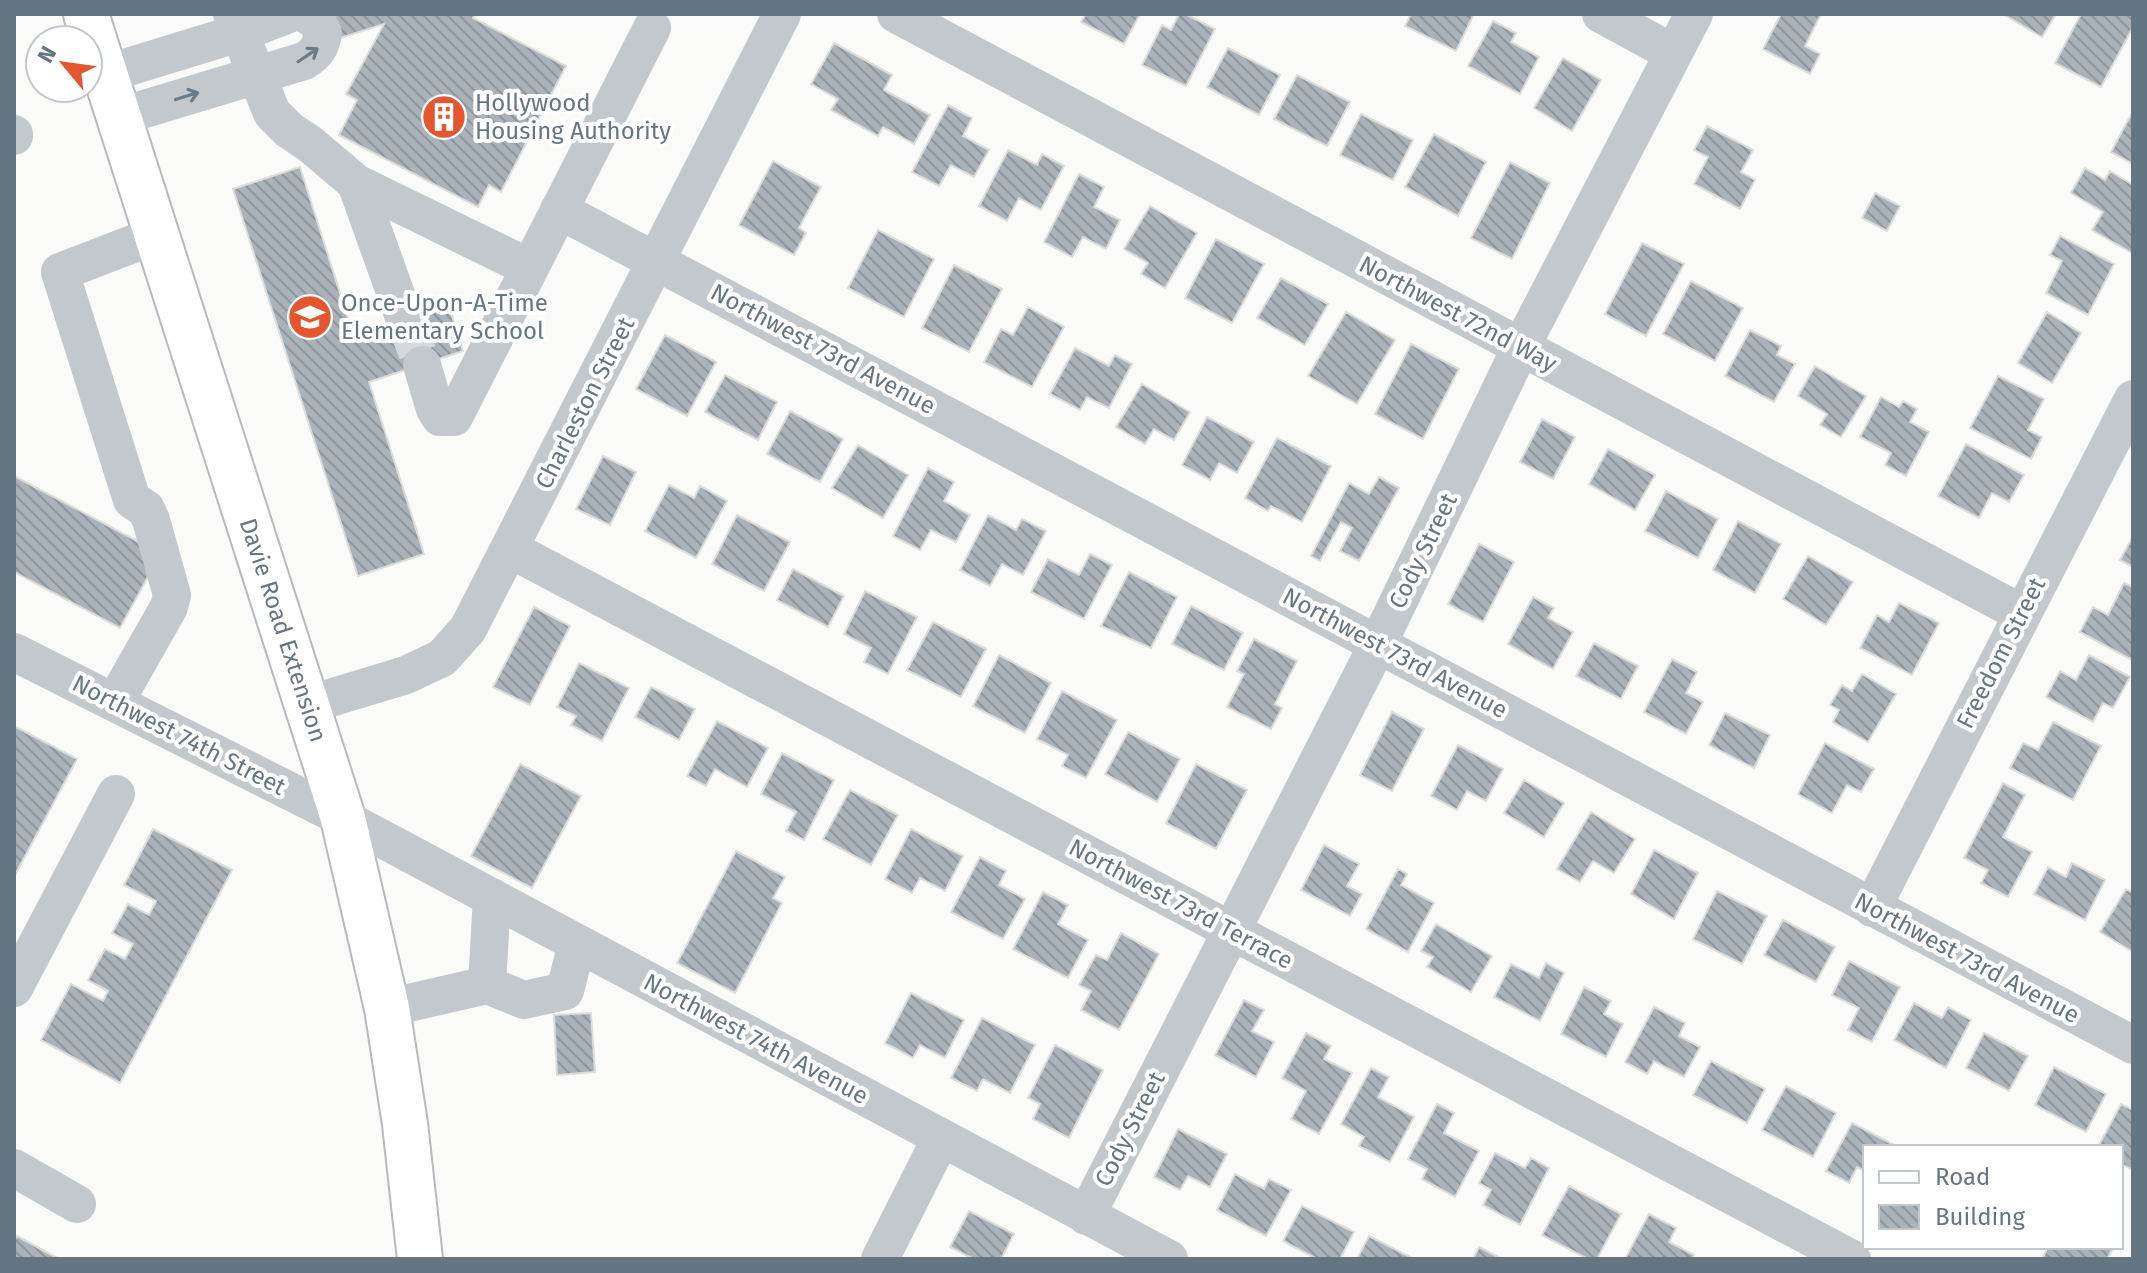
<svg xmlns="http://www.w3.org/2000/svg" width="2147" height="1273" viewBox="0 0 2147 1273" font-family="'Fira Sans',sans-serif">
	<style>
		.building { fill: url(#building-back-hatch); stroke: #dcdcda; stroke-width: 2 }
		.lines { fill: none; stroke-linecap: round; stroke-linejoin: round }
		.minor-tunnel { stroke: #d5d9db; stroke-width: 38; stroke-dasharray: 38 19; stroke-linecap: butt }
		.major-casing { stroke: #b5babe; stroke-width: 48 }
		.minor { stroke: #c3c8cc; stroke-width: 38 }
		.major { stroke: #fff; stroke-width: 44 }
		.oneway { stroke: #6a7a87 }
		.labels { text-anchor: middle; stroke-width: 8; stroke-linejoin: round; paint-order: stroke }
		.poi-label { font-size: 24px; fill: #657683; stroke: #fff; text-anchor: start }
		.street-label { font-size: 24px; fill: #657683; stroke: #fff }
	</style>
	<defs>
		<pattern id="building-back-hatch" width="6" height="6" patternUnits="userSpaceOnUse" patternTransform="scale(2)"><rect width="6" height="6" fill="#aab3b9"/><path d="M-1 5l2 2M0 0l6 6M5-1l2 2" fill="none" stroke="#8e969c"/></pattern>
	</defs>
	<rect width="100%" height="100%" fill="#fafaf8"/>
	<path class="building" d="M341,14H475L473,18L566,66L501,192L489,185L478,207L339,135L357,100L346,94L384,24L337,39L330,17Z
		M1086,14H1140L1124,44L1081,22Z
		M1179,14H1185L1215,29L1186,86L1142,65L1162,25L1171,30Z
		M1411,14H1469L1473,16L1456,51L1405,26Z
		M1781,14H1821L1805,46L1820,54L1810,74L1763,49Z
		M2003,14H2056L2042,37Z
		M2081,14H2133V27L2101,87L2055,63Z
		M1493,21L1516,33L1511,42L1539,57L1520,94L1468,66Z
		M834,43L892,75L884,90L930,115L914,144L883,127L878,136L831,110L838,99L811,84Z
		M1228,48L1280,75L1259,115L1207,87Z
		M1563,58L1601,80L1572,131L1534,108Z
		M1297,75L1350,102L1327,146L1274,119Z
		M948,105L972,118L963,136L989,150L974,177L951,165L939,186L912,172Z
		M2133,111V164L2111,152Z
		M1361,114L1413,140L1393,180L1340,155Z
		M1707,126L1753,150L1741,172L1755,180L1740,209L1694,184L1708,157L1694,150Z
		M1434,134L1486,162L1458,216L1405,187Z
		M1008,150L1037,165L1042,154L1064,166L1041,210L1019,198L1007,221L979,206Z
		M773,161L821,187L799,228L806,233L794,255L739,225Z
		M1510,162L1550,183L1512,259L1471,238Z
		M300,167L353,334L448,303L463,351L369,382L424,554L358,576L233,189Z
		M2085,168L2105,180L2110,171L2133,185L2132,253L2092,230L2103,212L2071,193Z
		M1079,174L1104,187L1094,207L1120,220L1106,249L1083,237L1072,257L1044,242Z
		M1875,193L1900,206L1887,231L1862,218Z
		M1150,206L1197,233L1165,288L1141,274L1148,263L1124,249Z
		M878,230L934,259L904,317L848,288Z
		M2060,236L2114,264L2088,315L2046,293L2062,261L2050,255Z
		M1216,239L1264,264L1232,323L1185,298Z
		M1642,243L1684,264L1646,336L1605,314Z
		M954,265L1002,289L969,352L922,328Z
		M1281,278L1328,304L1305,345L1257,318Z
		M1691,281L1743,308L1715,361L1663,334Z
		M1028,307L1064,327L1032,387L984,362L1001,329L1013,335Z
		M1346,312L1395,340L1357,404L1308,376Z
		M2047,312L2081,333L2052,383L2018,363Z
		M1750,330L1781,346L1777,355L1795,364L1774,402L1725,376Z
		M665,335L716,362L687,416L636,389Z
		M1411,344L1459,369L1423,439L1375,414Z
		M1075,348L1109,366L1115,355L1132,364L1109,408L1087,397L1080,410L1050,394Z
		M1815,366L1866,396L1841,437L1820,425L1827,414L1798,396Z
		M725,375L777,402L758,440L705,412Z
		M1998,376L2044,399L2028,430L2042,437L2031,459L1970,428Z
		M1142,384L1190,412L1174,440L1154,429L1145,444L1116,427Z
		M1881,397L1899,407L1903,401L1917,409L1910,422L1929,432L1906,476L1885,465L1891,453L1860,437Z
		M790,411L843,439L820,482L767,454Z
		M1207,417L1254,442L1237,473L1219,463L1210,480L1182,465Z
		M1542,419L1575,437L1553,479L1520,462Z
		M1277,438L1331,466L1302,522L1271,506L1268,511L1245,498Z
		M1966,444L2024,475L2009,502L1992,493L1979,518L1938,496Z
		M858,445L908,475L883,518L832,488Z
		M1608,449L1655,475L1635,510L1589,484Z
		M603,456L636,472L610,525L576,509Z
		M928,468L954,482L944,501L970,515L956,542L931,530L920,550L893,536Z
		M14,476L141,543L150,573L120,628L14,572Z
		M1379,477L1399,488L1359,561L1340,551L1352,528L1341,522L1320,561L1311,556L1349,483L1369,494Z
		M669,485L694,498L700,486L727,501L696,558L645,531Z
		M1666,491L1718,519L1698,558L1645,531Z
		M737,515L790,542L764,591L712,564Z
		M988,515L1016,530L1022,519L1046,531L1023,575L1002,564L990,586L960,570Z
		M1738,521L1781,544L1755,593L1713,570Z
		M2133,536V567L2120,560Z
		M1479,544L1514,562L1483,622L1448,604Z
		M1090,554L1112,565L1084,619L1031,592L1048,559L1079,575Z
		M1808,556L1853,582L1826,625L1783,599Z
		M793,569L844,596L828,627L777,600Z
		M1129,572L1177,597L1151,648L1101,626Z
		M2124,583L2133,587L2132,660L2080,632L2093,607L2108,615Z
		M865,591L917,617L888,674L864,662L871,648L844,634Z
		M1533,597L1554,608L1548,618L1573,632L1553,669L1508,644Z
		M1899,603L1939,623L1912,675L1860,648L1877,615L1889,622Z
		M1191,606L1243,633L1224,670L1172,644Z
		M534,607L570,626L530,705L493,687Z
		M933,622L986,649L961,697L907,670Z
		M1254,639L1297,661L1275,704L1282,708L1271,729L1227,707L1244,674L1237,671Z
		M1594,643L1638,666L1621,699L1576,676Z
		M999,655L1051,683L1025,733L973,706Z
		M2089,655L2130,677L2113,708L2103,703L2093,722L2046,697L2060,671L2076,680Z
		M1672,659L1697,672L1686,693L1703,702L1686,734L1644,712Z
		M579,663L629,688L602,741L571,725L576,716L557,707Z
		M1862,674L1896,694L1868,742L1833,722L1839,710L1830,705L1842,685L1852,691Z
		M651,687L695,709L679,740L635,717Z
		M1062,691L1117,720L1086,778L1062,766L1068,755L1037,739Z
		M1392,712L1424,729L1392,791L1360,775Z
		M1725,713L1770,735L1754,768L1709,745Z
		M717,721L768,748L747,787L715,769L706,786L687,776Z
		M2053,722L2101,746L2073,800L2010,768L2023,743L2038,750Z
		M14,726L77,759L14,877Z
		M1128,732L1180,759L1157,802L1105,774Z
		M1825,743L1874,769L1861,792L1847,785L1832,813L1798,794Z
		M1458,745L1503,769L1486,801L1467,791L1457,810L1431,796Z
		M782,753L834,780L804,840L786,831L796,812L761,794Z
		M520,764L581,796L532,888L471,856Z
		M1196,764L1247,790L1216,849L1166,823Z
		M1524,780L1564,803L1544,837L1504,813Z
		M2003,783L2025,795L2003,837L2032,852L2008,897L1981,883L1988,870L1964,858Z
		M850,790L898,815L871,865L823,839Z
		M1591,812L1635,839L1614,873L1593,861L1580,882L1557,869Z
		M153,829L232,870L120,1083L41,1040L71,984L103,1001L108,991L88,980L105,949L125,959L133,944L112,933L128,904L149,915L156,901L124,885Z
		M911,829L963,856L945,891L920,878L912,893L885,879Z
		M1324,845L1359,864L1347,886L1362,894L1350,916L1301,890Z
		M1654,850L1698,873L1674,919L1631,894Z
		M736,851L785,877L773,898L782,903L735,993L677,963Z
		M980,857L1006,871L999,885L1025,899L1003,939L951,912Z
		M2072,863L2105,880L2085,920L2034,894L2048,867L2066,877Z
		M1398,869L1407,874L1401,885L1434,903L1408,952L1366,929Z
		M2126,889L2133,893V952L2100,932Z
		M1717,891L1767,916L1742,964L1693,939Z
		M1043,892L1068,905L1058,924L1088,940L1068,978L1013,949Z
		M1783,920L1835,947L1816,982L1764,955Z
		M1436,924L1492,956L1471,992L1427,967L1433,957L1421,951Z
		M1121,933L1159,954L1119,1030L1081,1010L1091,991L1079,985L1096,955L1107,960Z
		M1849,961L1900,987L1872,1042L1848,1030L1859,1008L1832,995Z
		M1546,963L1564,973L1540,1021L1494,997L1511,964L1539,978Z
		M1584,987L1611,1001L1604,1014L1623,1024L1606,1057L1561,1034Z
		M911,993L964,1020L945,1058L920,1045L913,1058L885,1043Z
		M1244,1000L1264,1010L1252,1031L1274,1042L1256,1077L1215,1055Z
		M1914,1003L1942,1018L1948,1007L1971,1020L1946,1068L1894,1040Z
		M1654,1007L1685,1023L1679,1036L1700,1047L1684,1077L1654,1061L1647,1074L1625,1062Z
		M591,1013L595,1072L557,1075L554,1015Z
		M982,1018L1035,1045L1010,1093L983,1079L977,1091L951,1078Z
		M1306,1033L1331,1046L1324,1059L1352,1073L1319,1134L1291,1119L1306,1091L1282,1078Z
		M1984,1033L2028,1056L2009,1091L1966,1068Z
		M1055,1045L1103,1070L1069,1138L1033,1119L1040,1104L1028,1098Z
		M1711,1061L1765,1089L1747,1123L1693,1095Z
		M2054,1067L2106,1094L2086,1132L2035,1105Z
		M1371,1068L1389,1077L1378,1097L1414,1117L1390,1162L1359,1146L1364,1137L1341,1124Z
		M1786,1086L1836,1113L1813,1157L1762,1130Z
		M1437,1104L1454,1113L1444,1133L1479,1151L1455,1197L1422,1179L1427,1169L1408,1159Z
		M2121,1104L2133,1110V1170L2121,1164V1147H2098Z
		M1852,1123L1898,1147H1865V1171L1857,1167L1849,1183L1826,1171Z
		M1178,1129L1227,1154L1210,1187L1188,1176L1180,1190L1154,1177Z
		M1495,1153L1525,1168L1531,1158L1549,1168L1520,1225L1483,1205L1491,1190L1479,1183Z
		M1235,1174L1264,1189L1269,1179L1291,1190L1266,1236L1217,1210Z
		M1569,1186L1621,1214L1597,1259H1588L1542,1235Z
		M1302,1206L1354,1232L1340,1259H1317L1283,1241Z
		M969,1211L1014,1234L1001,1259H974L950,1247Z
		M1649,1214L1676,1228L1669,1242L1694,1255L1692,1259H1625Z
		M17,1236L59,1259H14V1241Z
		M1369,1236L1414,1259H1357Z
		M1479,1247L1502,1259H1473Z
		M2048,1247H2110L2113,1248L2107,1259H2042Z"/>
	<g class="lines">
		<path class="minor-tunnel" d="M404,317L422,365"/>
		<g class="major-casing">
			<path id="major" d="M86,14L343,818L387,1008L405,1124L420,1259"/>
		</g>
		<path class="minor" d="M232,14L272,113L289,130L310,144L356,183L530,268
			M896,14L2021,613
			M1601,14L1673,53
			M105,74L239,33L289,14
			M118,117L304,61C316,54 321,47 323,33L316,20L305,14
			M14,134V136
			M356,183L404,317
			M559,210L2133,1045
			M422,365L435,409L440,417H454L652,28
			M510,549L1852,1259
			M14,652L343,818L1169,1259
			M115,702L169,607L172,595L151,520L146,509L132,500L60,272L156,235
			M307,705L406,675L442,658L468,629L782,14
			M492,897L487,985L524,1000L565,991L577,943
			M1872,908L2133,399
			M14,988L116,794
			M387,1008L487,985
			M14,1168L77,1204
			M1086,1216L1378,644L1521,347L1694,14
			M880,1259L941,1138"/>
		<use href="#major" class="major"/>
	</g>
	<defs><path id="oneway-shaft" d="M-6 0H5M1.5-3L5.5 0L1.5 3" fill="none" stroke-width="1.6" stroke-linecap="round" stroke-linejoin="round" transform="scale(2)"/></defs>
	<g class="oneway">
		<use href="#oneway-shaft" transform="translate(308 55) rotate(-34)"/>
		<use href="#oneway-shaft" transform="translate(187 96) rotate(-17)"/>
	</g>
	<defs>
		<g id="building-disc" transform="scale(2.3)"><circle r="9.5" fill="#e4572e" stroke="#fff"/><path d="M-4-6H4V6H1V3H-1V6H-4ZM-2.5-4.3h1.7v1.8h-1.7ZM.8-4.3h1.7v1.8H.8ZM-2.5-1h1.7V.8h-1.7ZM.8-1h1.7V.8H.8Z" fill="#fff"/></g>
		<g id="school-disc" transform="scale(2.3)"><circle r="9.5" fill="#e4572e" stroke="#fff"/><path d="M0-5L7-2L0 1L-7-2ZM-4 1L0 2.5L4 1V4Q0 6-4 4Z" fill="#fff"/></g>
	</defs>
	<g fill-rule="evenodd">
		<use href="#building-disc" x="444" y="117"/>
		<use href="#school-disc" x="310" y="317"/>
	</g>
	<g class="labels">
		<g class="poi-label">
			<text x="475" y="111">Hollywood<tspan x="475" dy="28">Housing Authority</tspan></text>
			<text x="341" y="311">Once-Upon-A-Time<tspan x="341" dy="28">Elementary School</tspan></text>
		</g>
		<g class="street-label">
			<text transform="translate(1458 314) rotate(28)" y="8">Northwest 72nd Way</text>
			<text transform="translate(823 349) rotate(28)" y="8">Northwest 73rd Avenue</text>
			<text transform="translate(585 403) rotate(-63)" y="8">Charleston Street</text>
			<text transform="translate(1423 551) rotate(-64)" y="8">Cody Street</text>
			<text transform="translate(283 630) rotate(72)" y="8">Davie Road Extension</text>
			<text transform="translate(1395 653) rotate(28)" y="8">Northwest 73rd Avenue</text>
			<text transform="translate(2001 653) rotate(-63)" y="8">Freedom Street</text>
			<text transform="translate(179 735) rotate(27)" y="8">Northwest 74th Street</text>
			<text transform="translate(1181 904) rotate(28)" y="8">Northwest 73rd Terrace</text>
			<text transform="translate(1967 958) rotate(28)" y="8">Northwest 73rd Avenue</text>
			<text transform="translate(756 1039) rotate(28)" y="8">Northwest 74th Avenue</text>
			<text transform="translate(1130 1129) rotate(-63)" y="8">Cody Street</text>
		</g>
	</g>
	<rect width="2147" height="1273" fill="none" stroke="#657683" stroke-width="32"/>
	<rect x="1863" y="1145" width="260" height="104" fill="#ffffff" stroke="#c1c8cd" stroke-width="2"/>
	<rect x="1879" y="1171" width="40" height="12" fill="#ffffff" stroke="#c1c8cd" stroke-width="2"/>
	<text x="1935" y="1185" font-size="24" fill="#657683">Road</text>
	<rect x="1879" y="1205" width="40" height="24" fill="url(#building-back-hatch)" stroke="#c1c8cd" stroke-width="2"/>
	<text x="1935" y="1225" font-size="24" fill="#657683">Building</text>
	<g transform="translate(64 64) rotate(299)"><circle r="38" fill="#ffffff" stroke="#c1c8cd" stroke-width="2"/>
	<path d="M0-6L14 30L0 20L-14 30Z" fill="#e4572e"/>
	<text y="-12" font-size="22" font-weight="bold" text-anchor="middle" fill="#657683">N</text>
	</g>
</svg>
